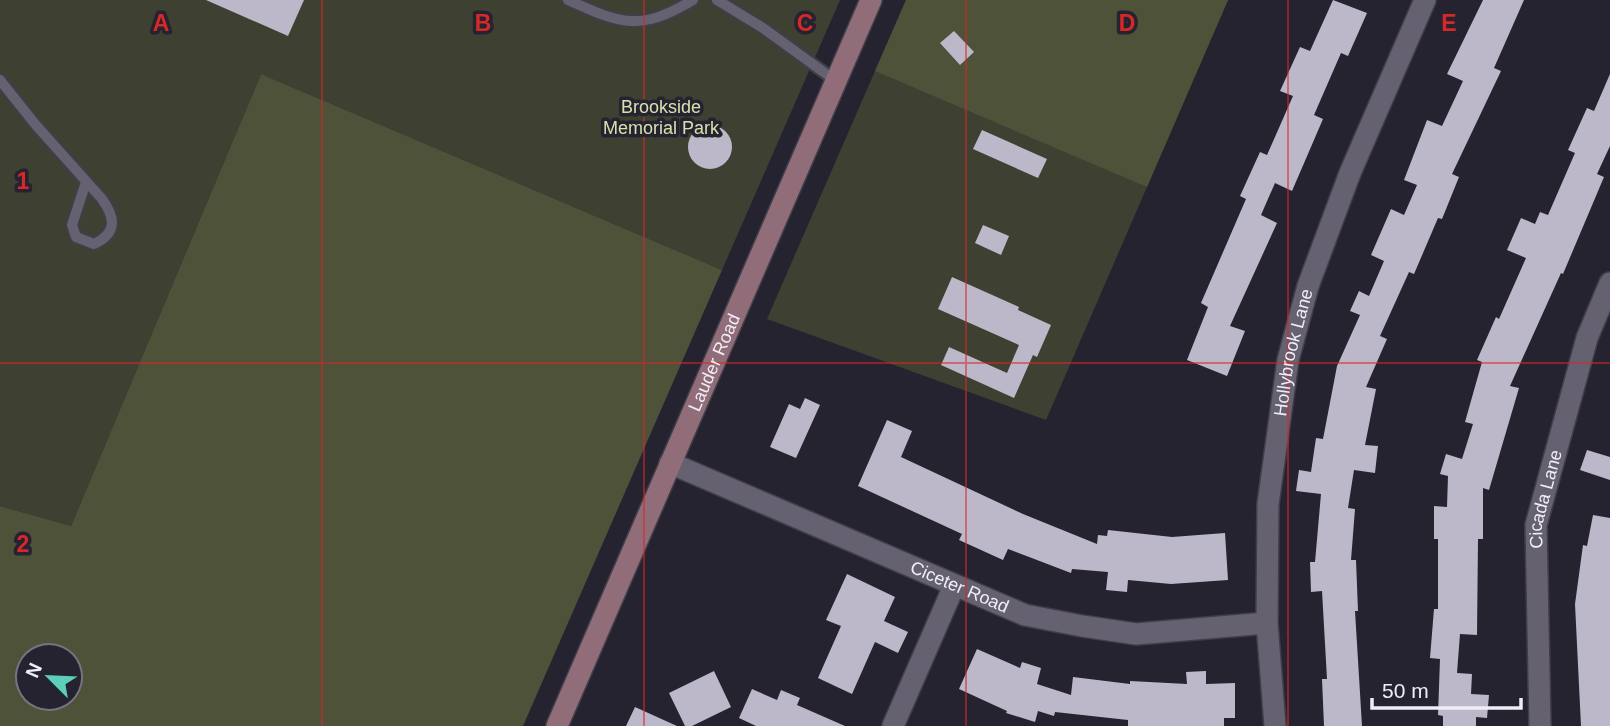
<svg xmlns="http://www.w3.org/2000/svg" width="1610" height="726" viewBox="0 0 1610 726" font-family="Helvetica,sans-serif">
	<style>
		.green { fill: #3e4132 }
		.forest { fill: #4e5239; fill-rule: evenodd }
		.building { fill: #bcb8ca }
		.lines { fill: none; stroke-linecap: round; stroke-linejoin: round }
		.lane-casing { stroke: #403e49; stroke-width: 14 }
		.street-casing { stroke: #403e49; stroke-width: 24 }
		.secondary-casing { stroke: #403e49; stroke-width: 24 }
		.lane { stroke: #656171; stroke-width: 10 }
		.street { stroke: #656171; stroke-width: 21 }
		.secondary { stroke: #906d78; stroke-width: 21 }
		.grid { fill: none; stroke: #d62828; stroke-width: 2; stroke-opacity: 0.55 }
		.labels { text-anchor: middle; stroke-width: 7; stroke-linejoin: round; paint-order: stroke }
		.park-label { font-size: 18px; fill: #d7e1ac; stroke: #262330 }
		.street-label { font-size: 18px; fill: #efedf6; stroke: #262330 }
		.grid-label { font-size: 23px; text-anchor: middle; font-weight: bold; fill: #d62828; stroke: #262330; stroke-width: 7; stroke-linejoin: round; paint-order: stroke }
	</style>
	<rect width="100%" height="100%" fill="#262330"/>
	<path class="green" d="M0,0H840L722,270L261,74L71,526L0,506Z
		M906,0H1228L1046,420L767,319Z"/>
	<path class="forest" d="M906,0H1228L1147,187L875,71Z
		M261,74L722,270L523,726H0V506L71,526ZM70,656V698H28V656Z"/>
	<path class="building" d="M206,0H304L288,36Z
		M1333,0L1367,13L1348,56L1341,53L1314,115L1323,119L1292,191L1275,183L1261,215L1277,223L1230,326L1245,331L1227,376L1187,360L1208,307L1201,303L1246,199L1240,196L1260,152L1267,155L1293,96L1280,91L1300,47L1310,51Z
		M1483,0H1524L1494,68L1501,71L1452,174L1459,177L1442,219L1438,218L1414,274L1409,272L1380,336L1387,339L1366,387L1376,389L1365,445L1378,446L1375,473L1354,470L1348,508L1355,509L1351,560H1356L1358,611H1355L1362,726H1324L1322,679H1327L1322,591L1311,592L1310,562H1315L1321,494L1296,491L1299,470L1311,472L1316,438L1323,439L1337,366L1360,315L1350,311L1359,291L1369,296L1384,261L1371,255L1391,209L1404,215L1417,185L1404,180L1427,120L1442,126L1463,81L1447,74Z
		M954,31L974,52L960,65L940,43Z
		M1610,74V146L1597,174L1604,177L1563,274L1561,273L1510,386L1519,388L1489,490L1483,488V539H1478L1477,635L1460,634L1457,673L1472,674L1471,694L1489,695L1487,718L1476,717V726H1443V716L1438,715L1440,659L1430,658L1434,609H1438V539H1434V506L1447,507L1448,476L1440,474L1446,454L1462,459L1473,424L1465,422L1482,362L1477,360L1496,317L1499,319L1526,258L1507,250L1521,218L1535,224L1540,212L1548,215L1575,153L1568,150L1587,108L1594,111Z
		M688 147a22 22 0 1 1 44 0a22 22 0 1 1-44 0Z
		M982,130L1047,159L1038,178L973,149Z
		M983,225L1009,236L1001,255L975,243Z
		M952,277L1019,307L1018,310L1051,325L1037,357L1033,355L1014,398L941,365L949,347L1007,373L1019,345L938,309Z
		M805,398L820,405L796,458L770,447L789,404L800,409Z
		M887,420L912,431L901,457L1023,514L1097,544L1098,535L1107,536L1108,530L1172,537L1225,533L1228,580L1171,584L1128,580L1127,592L1106,590L1108,572L1072,569L1071,573L1008,549L1003,560L959,540L962,534L858,486Z
		M1587,450L1610,457V480L1580,470Z
		M1593,515L1610,518V726H1581L1575,604L1583,545L1587,546Z
		M847,574L895,597L884,621L908,632L898,653L875,642L852,694L818,678L841,626L826,620Z
		M977,649L1020,668L1022,662L1041,668L1037,684L1071,695L1073,677L1130,684V681L1187,684L1186,672L1206,671V684L1235,683V718H1224V726H1128V720L1055,712L1054,716L1038,711L1035,722L1006,713L1007,711L959,689Z
		M714,671L731,707L692,726H685L669,693Z
		M752,689L777,700L781,690L800,698L797,705L845,726H756L739,718Z
		M635,707L677,726H626Z"/>
	<g class="lines">
		<g class="lane-casing">
			<path id="lane" d="M568,0C621,24 640,32 693,0
				M717,0L763,28L836,81
				M0,80L35,124L102,199C115,217 118,233 94,244L76,237L72,225L86,182"/>
		</g>
		<g class="street-casing">
			<g id="street">
				<path id="s1" d="M670,463L1025,615L1082,626L1136,634L1267,623"/>
				<path d="M893,726L954,586"/>
				<path id="s2" d="M1275,726L1267,623L1268,504L1288,360L1308,286L1350,173L1425,0"/>
				<path id="s3" d="M1540,726L1536,525L1587,338L1610,283"/>
			</g>
		</g>
		<g class="secondary-casing">
			<g id="secondary">
				<path id="s4" d="M557,726L871,0"/>
			</g>
		</g>
		<use href="#lane" class="lane"/>
		<use href="#street" class="street"/>
		<use href="#secondary" class="secondary"/>
	</g>
	<path class="grid" d="M322,0V726M644,0V726M966,0V726M1288,0V726M0,363H1610"/>
	<g class="labels">
		<g class="park-label">
			<text x="661" y="113">Brookside<tspan x="661" dy="21">Memorial Park</tspan></text>
		</g>
		<g class="street-label">
			<text dy="6" stroke="none"><textPath href="#s2" startOffset="376">Hollybrook Lane</textPath></text>
			<text dy="6" stroke="none"><textPath href="#s4" startOffset="396">Lauder Road</textPath></text>
			<text dy="6" stroke="none"><textPath href="#s3" startOffset="228">Cicada Lane</textPath></text>
			<text dy="6" stroke="none"><textPath href="#s1" startOffset="315">Ciceter Road</textPath></text>
		</g>
	</g>
	<g class="grid-label">
		<text x="161" y="31">A</text>
		<text x="483" y="31">B</text>
		<text x="805" y="31">C</text>
		<text x="1127" y="31">D</text>
		<text x="1449" y="31">E</text>
		<text x="23" y="189">1</text>
		<text x="23" y="552">2</text>
	</g>
	<g transform="translate(49 677) rotate(294)"><circle r="33" fill="#262330" stroke="#76747f" stroke-width="2"/>
	<path d="M0-5L12 26L0 18L-12 26Z" fill="#5cceba"/>
	<text y="-10" font-size="19" font-weight="bold" text-anchor="middle" fill="#efedf6">N</text>
	</g>
	<path d="M1372 698v10h149v-10" fill="none" stroke="#efedf6" stroke-width="3.5"/>
	<text x="1382" y="698" font-size="21" fill="#efedf6" stroke="#262330" stroke-width="5" paint-order="stroke">50 m</text>
</svg>
